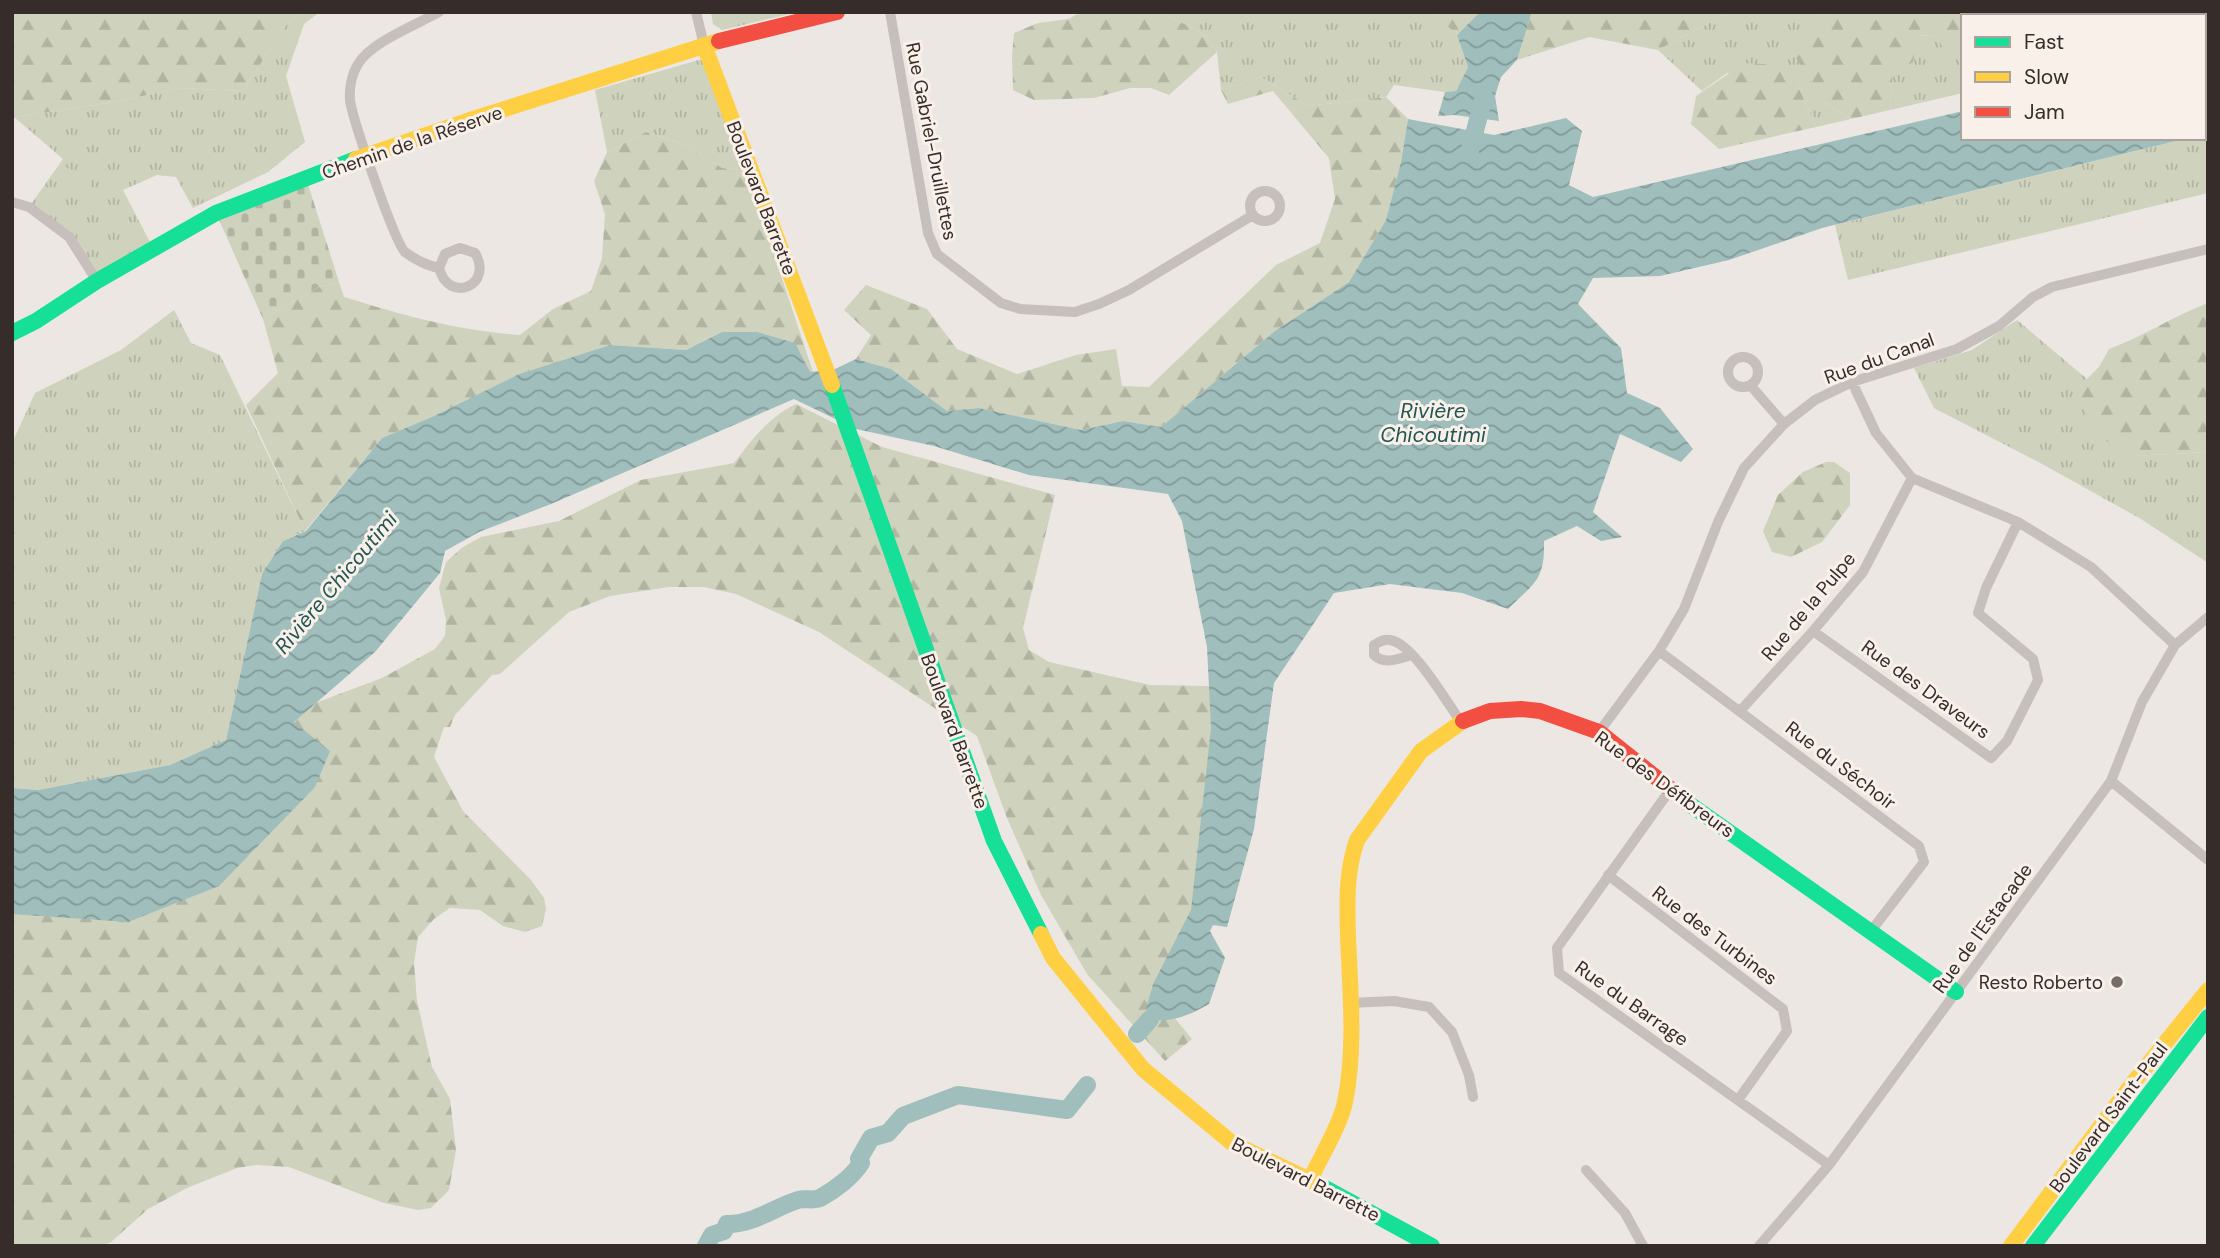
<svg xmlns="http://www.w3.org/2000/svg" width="2220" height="1258" viewBox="0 0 2220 1258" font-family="'DM Sans',sans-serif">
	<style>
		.grass { fill: url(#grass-tufts) }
		.forest { fill: url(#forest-firs) }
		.cemetery { fill: url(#cemetery-stones) }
		.green { fill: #cfd2bd }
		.water { fill: url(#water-waves) }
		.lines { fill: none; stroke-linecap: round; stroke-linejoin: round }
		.river { stroke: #9fbebc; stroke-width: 18 }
		.street { stroke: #c6bfbb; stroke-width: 10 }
		.fast { stroke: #16e098; stroke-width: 16 }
		.slow { stroke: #ffcf43; stroke-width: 16 }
		.jam { stroke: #f24e42; stroke-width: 16 }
		.poi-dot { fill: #766d6a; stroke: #f9f0ea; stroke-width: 2.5 }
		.labels { text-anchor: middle; stroke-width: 6; stroke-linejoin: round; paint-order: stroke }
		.street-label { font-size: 19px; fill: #362c29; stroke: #f9f0ea }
		.poi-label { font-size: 19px; fill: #362c29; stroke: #f9f0ea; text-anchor: end }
		.water-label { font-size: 21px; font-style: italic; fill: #205655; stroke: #f9f0ea }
	</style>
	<defs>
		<pattern id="grass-tufts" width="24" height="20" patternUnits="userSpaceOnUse" patternTransform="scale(1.75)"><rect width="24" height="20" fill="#cfd2bd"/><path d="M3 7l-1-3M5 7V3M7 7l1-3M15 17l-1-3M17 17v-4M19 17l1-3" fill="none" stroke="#b2b4a2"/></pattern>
		<pattern id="forest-firs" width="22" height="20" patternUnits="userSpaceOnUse" patternTransform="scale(1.75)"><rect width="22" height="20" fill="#cfd2bd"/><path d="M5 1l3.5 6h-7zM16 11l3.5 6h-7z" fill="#b2b4a2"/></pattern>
		<pattern id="cemetery-stones" width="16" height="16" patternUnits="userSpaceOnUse" patternTransform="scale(1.75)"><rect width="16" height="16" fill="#cfd2bd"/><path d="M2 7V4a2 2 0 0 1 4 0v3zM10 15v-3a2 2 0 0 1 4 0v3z" fill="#b2b4a2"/></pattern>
		<pattern id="water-waves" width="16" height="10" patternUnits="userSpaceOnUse" patternTransform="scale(1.75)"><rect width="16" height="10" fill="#9fbebc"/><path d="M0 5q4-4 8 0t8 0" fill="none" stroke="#829b99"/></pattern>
	</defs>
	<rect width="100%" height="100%" fill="#ece7e2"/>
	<path class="grass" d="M303,12H320L304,24L286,76L305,142L268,172L193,208L176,177L157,175L123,190L154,250L97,281L69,237L29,207L63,159L14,117L115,102L179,88L243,91L285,26Z
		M711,12H798L722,30L713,24Z
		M1161,12H1432L1457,35L1468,67L1456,91L1445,92L1394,85L1386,97L1308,106L1261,77L1221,90L1217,52L1204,34Z
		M1730,12H1832L1821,16V100L1851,119L1816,127L1797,83L1727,73L1702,91L1658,50Z
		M1995,12H2035C2042,16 2086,12 2099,12L2103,16H1991Z
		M1935,35L1959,55L1963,51V93L1890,110L1893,72L1918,36Z
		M702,59L746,170L722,168L686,145L646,132L607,152L595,90Z
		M2208,133V193L1848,280L1835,225L2188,138H2204V134Z
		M174,310L191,343L220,355L305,531L283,541L262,574L226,740L170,765L38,790L12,788V443L35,393L121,350Z
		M2017,320L2087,379L2076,390L2131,456L2208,452V563L2141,519L2044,465L1934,408L1914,368L1972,350Z"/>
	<path class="forest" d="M12,12H303L285,26L243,91L179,88L115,102L14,117Z
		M1080,12H1161L1204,34L1217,52L1169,95L1151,88H1130L1094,98L1034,100L1013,90L1012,56L1014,33L1038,23L1069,19Z
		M1432,12H1480L1457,35Z
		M1532,12H1730L1658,50L1589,37L1517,60Z
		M1832,12H1995L1991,16H1963V51L1959,55L1946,52L1935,35L1918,36L1913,62L1893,73L1890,110L1851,119L1821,100L1789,46L1821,16Z
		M2099,12H2208V37L2204,38V16H2103Z
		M1744,63L1779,65L1797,83L1816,127L1719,149L1691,124L1696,96Z
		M1261,77L1308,106L1386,97L1408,119L1401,162L1386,220L1349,282L1275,331L1161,427L1123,421L1081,430L979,408L947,411L891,369L856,359L871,335L844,310L866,285L927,309L957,349L1017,374L1076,355L1116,349L1122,386L1149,387L1276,265L1320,243L1335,199L1329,158L1273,91L1228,104L1221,90Z
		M646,132L686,145L722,168L746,170L813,372H809L722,332L686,350L610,345L519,374L434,416L382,438L305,531L246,405L278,373L263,319L319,287L339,282L344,297C406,316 455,330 520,335L553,309L591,291L602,258L605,214L594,181L607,152Z
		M2208,303V452L2131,456L2097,435L2076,390L2099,367L2109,349C2143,337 2173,316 2208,303Z
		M796,404L882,447L1055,495L1023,628L1029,650L1049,662L1150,685L1210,686L1212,735L1192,912L1151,989L1192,1039L1165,1061L1087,974L1041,895L1007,818L977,736L819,632L736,594L704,587H669L610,596L569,612L500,674L492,675L455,715L450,727H444L434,757L463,811L530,879L544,898L546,909L542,926L525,932L503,926L480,910L450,908L434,919L418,937L414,963L417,1001L432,1067L450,1099L456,1150L449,1190L431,1208L418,1210L384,1203L289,1167L256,1165L237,1168L187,1188L148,1209L111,1242L103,1246H12V897L291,719L302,708L382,678L435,649L445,636L446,620L439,588L446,562L463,547L481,537L559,521L641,480L734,463C752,439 769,417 796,404Z
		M1826,462H1834L1850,473V505L1822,542L1791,557L1772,552L1763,531L1778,495L1803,472Z"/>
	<path class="cemetery" d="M306,178L339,282L319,287L263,319L216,213Z"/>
	<path class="green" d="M66,167L92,180L89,190L78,196L58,182Z"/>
	<path class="water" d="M1480,12H1532L1517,60L1501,77L1495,96L1499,121L1455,115L1438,116L1445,92L1456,91L1468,67L1457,35Z
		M1963,111V138H2188L1822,228L1729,260L1660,276L1593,278L1578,304L1621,348L1627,393L1660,408L1693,449L1681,462L1620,434L1593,512L1622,537L1601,541L1577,526L1544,541C1545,581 1534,583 1508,609L1462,593L1390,584L1334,593L1274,683L1254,829L1227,927L1213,925L1210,931L1225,958L1209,1004C1192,1014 1170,1024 1150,1019L1146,1009L1153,984L1191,910L1211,728L1207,647L1182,521L1168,494L1029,475L934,446L856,429L794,399L551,504L479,532L445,551L440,573L375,652L294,722L330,751L315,787L219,886L128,922L12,914V788L38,790L170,765L226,740L262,574L283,541L306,531L382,438L434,416L519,374L610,345L686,350L722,332H757L795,343L810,372L835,369L856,359L891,369L947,411L979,408L1081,430L1123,421L1161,427L1275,331L1349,282L1386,220L1401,162L1408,119L1494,135L1566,118L1582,131L1569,185L1593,197Z"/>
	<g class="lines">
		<path class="river" d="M1469,154L1484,96
			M1137,1034L1150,1019
			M706,1246L712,1235L724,1231L727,1224C752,1225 775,1207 798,1200C805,1198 813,1201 820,1198C835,1190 852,1177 861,1163L859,1159L871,1138L888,1133L903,1116L958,1095L1067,1110L1087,1085"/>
		<path class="street" d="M696,12L704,45
			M890,12L928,233L937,254L1001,303L1020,309L1075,312L1099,304L1129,290L1253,215
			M1250 206a15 15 0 1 1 30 0a15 15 0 1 1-30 0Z
			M12,202L29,207L69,237L97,281
			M439,268L445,254L460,248L475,253C494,285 449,305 439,268C428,266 414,259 405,252C395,243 352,118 350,100C349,88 352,74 358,64C371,42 416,25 439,12
			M1728 372a15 15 0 1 1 30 0a15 15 0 1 1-30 0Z
			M1852,382L1876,433L1912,478L2018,522L2091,567L2175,645
			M1751,386L1784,424
			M1813,631L1991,758L2007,741L2038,680L2033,659L1978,613L1986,588L2018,522
			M1659,651L1919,846L1924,862L1871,931
			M1411,655C1399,659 1384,665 1374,655V645C1379,642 1383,639 1390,640C1413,643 1447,703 1461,722
			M1740,711L1813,631L1863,572L1912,478
			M1599,732L1659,651L1684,609L1718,522L1744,468L1784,424L1815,400L1852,382L1957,349L1999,326L2033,297L2052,287L2208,249
			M2111,781L2208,860
			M1670,790L1557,948L1559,973L1829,1165
			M1608,875L1783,1009L1787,1031L1738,1100
			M1349,1003L1394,1001L1429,1007L1452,1032L1469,1075L1473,1097
			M1586,1170L1625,1213L1643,1246
			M1759,1246L1829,1165L2111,781L2142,702L2175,645L2208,617"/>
		<path class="fast" d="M12,333L36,321L97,281L216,213L356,159
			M832,385L994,841L1041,934
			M1688,803L1956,992
			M1316,1183L1432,1246
			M2033,1246L2208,1017"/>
		<path class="slow" d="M704,45L832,385
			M356,159L470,120L719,41
			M1041,934L1053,958L1143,1069L1232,1143L1316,1183
			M1310,1180C1320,1158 1341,1124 1345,1102C1356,1048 1350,990 1348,935C1347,903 1346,871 1357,840L1421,751L1463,721
			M2011,1246L2133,1083L2208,990"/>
		<path class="jam" d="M719,41L837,12
			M1463,721L1490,711L1521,709L1540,711L1599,732L1688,803"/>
	</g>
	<circle class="poi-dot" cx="2117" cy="982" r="7"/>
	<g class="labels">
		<g class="street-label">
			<text transform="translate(932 141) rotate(79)" y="7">Rue Gabriel-Druillettes</text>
			<text transform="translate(412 142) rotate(-19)" y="7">Chemin de la Réserve</text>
			<text transform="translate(762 198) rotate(69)" y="7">Boulevard Barrette</text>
			<text transform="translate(1879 358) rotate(-20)" y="7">Rue du Canal</text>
			<text transform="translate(1808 606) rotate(-50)" y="7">Rue de la Pulpe</text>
			<text transform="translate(1926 689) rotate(36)" y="7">Rue des Draveurs</text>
			<text transform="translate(955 731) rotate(70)" y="7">Boulevard Barrette</text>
			<text transform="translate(1841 765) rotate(37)" y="7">Rue du Séchoir</text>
			<text transform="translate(1665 784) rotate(36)" y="7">Rue des Défibreurs</text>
			<text transform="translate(1982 928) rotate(-54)" y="7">Rue de l'Estacade</text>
			<text transform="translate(1715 935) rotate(37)" y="7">Rue des Turbines</text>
			<text transform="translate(1632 1003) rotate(35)" y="7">Rue du Barrage</text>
			<text transform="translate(2108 1117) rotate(-53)" y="7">Boulevard Saint-Paul</text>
			<text transform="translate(1306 1179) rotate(27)" y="7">Boulevard Barrette</text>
		</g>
		<g class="poi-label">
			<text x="2103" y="989">Resto Roberto</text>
		</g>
		<g class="water-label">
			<text x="1433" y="418">Rivière<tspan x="1433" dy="24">Chicoutimi</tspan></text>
			<text transform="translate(336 583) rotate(-50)" y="7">Rivière Chicoutimi</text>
		</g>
	</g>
	<rect width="2220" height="1258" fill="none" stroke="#362c29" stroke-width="28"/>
	<rect x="1961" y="14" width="245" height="126" fill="#f9f0ea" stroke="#aba29d" stroke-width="2"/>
	<rect x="1975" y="37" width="35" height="10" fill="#16e098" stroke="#aba29d" stroke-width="2"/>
	<text x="2024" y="49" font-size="21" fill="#362c29">Fast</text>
	<rect x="1975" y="72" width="35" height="10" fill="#ffcf43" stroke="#aba29d" stroke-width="2"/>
	<text x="2024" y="84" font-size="21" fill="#362c29">Slow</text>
	<rect x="1975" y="107" width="35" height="10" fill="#f24e42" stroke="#aba29d" stroke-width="2"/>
	<text x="2024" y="119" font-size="21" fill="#362c29">Jam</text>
</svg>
